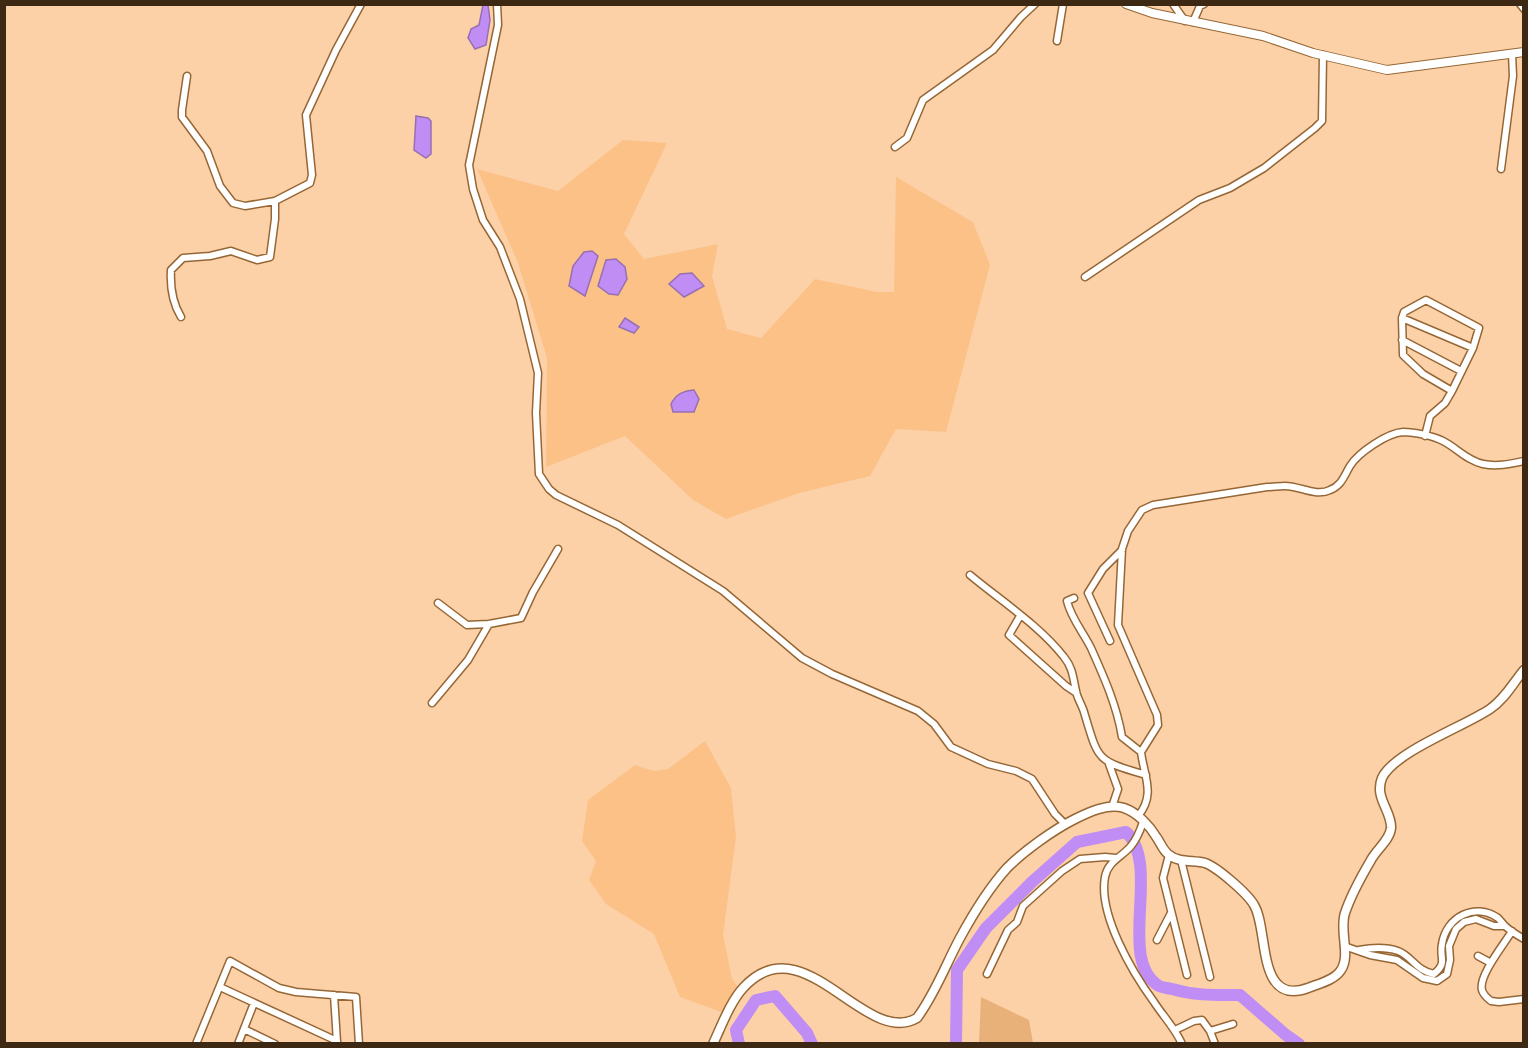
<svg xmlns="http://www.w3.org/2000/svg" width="1528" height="1048" viewBox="0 0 1528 1048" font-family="'Noto Sans',sans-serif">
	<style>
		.built { fill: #fcc187 }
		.green { fill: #e8b17a }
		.water { fill: #bf8df4; stroke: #986fb0; stroke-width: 1.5 }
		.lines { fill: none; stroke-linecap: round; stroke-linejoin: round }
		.river { stroke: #bf8df4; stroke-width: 12 }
		.minor-casing { stroke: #966735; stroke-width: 9 }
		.tertiary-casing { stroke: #966735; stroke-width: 10 }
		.secondary-casing { stroke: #966735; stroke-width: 11 }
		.minor { stroke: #fff; stroke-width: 6 }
		.tertiary { stroke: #fff; stroke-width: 8 }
		.secondary { stroke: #fff; stroke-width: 8 }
	</style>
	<rect width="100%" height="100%" fill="#fcd1a8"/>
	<path class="built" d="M623,140L667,143L624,234L644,259L718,244L712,276L727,329L761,338L815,279L877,292H894L896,177L973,222L990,265L946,432L896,429L870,476L799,493L726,519L693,500L625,436L546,467L547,358L518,263L477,169L558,191Z
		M705,741L731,788L736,837L723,935L732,979L738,987L724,1013L680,997L654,934L606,904L589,880L596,861L582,841L588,800L635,765L654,771L668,769Z"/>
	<path class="green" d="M981,997L1029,1020L1033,1043H979Z"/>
	<path class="water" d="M483,5H488L490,20L486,45L475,49L468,38L471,29L479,25Z
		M416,116L428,118L431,121V154L426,158L414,150Z
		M592,251L598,256L585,296L569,286L573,266L584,252Z
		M616,259L625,267L627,279L618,295L609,294L598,286L606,260Z
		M692,273L704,286L684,297L669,284L680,274Z
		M625,318L639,327L634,333L619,327Z
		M694,390L699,399L694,412H673L671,404C676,394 683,391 694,390Z"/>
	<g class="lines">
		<path class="river" d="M739,1044L736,1030L756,1000L775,996L807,1033L812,1044
			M956,1044L957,970L986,928L1032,882L1077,842L1126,832C1162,865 1116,960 1159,986C1163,988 1168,988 1172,989C1196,996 1216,995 1240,995L1286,1035L1299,1044"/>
		<g class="minor-casing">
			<path id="minor" d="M497,4L498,25L469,165L473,189L483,220L500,247L520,299L538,373L536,413L539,474L549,489L556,495L618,525L723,591L802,658L832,674L918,711L934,724L951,747L988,764L1016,771L1032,779L1055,814L1065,824
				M1173,4L1185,21
				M1520,4L1524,9
				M1193,22L1200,6L1204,4
				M1057,41L1063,4
				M187,76L182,110V117L207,151L220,186L233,203L245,206L275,201
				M895,147L907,138L923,100L993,50L1021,17L1035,4
				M1501,169L1513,76L1512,54
				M1085,277L1199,200L1230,188L1264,168L1315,128L1322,121L1323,55
				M181,317C172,302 170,287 171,270L183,258L210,256L231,251L257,260L270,257L275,219V201L310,183L312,175L306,115L336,50L361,4
				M1402,318L1473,348
				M1402,340L1461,371
				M1425,436L1430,416L1445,403L1452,391L1473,348L1479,328L1426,300L1404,312L1402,318L1403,355L1423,374L1452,391
				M970,575C1001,601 1039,625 1064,657C1073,668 1073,678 1076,691C1077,698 1082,705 1084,712C1099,762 1096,760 1146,775
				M1074,598L1067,601C1071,618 1083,632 1091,648C1104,677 1117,706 1122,737L1141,752
				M438,603L467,625L489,624L521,618L533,592L558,549
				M1020,616L1009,635L1066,686L1075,692
				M1110,641L1088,593L1103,569L1122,550
				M432,703L468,660L489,624
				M1109,764L1118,789L1112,807
				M1138,816C1156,795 1144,776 1141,752L1158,725L1157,715L1118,625L1122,549L1128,531L1142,510L1153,505L1267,487C1273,487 1279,486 1285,486C1300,486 1316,497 1330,490C1342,485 1344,476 1350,466C1358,453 1387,433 1403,432C1415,432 1433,436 1443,441C1457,448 1466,460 1483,464C1497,467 1510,464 1524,461
				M1143,822C1140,831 1137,839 1131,846C1122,857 1108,861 1105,877C1098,914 1132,972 1154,1002C1163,1016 1175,1028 1182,1044
				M1169,855L1163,878L1187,975
				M1181,860L1210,977
				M1512,931C1505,943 1478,976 1482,990C1483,994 1487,998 1491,1001L1499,1002L1524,999
				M1157,940L1171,913
				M1344,946L1370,955L1397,960L1423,978L1437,981L1447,974L1450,960L1449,946L1456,929L1464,922L1476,919L1494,926H1505
				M1359,950C1370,948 1386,947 1398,951C1412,956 1416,971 1434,974C1448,962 1439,959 1442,944C1446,917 1475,902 1498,918C1499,919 1504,925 1504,925C1510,931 1517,935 1524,939
				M1478,956L1491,963
				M987,974L1008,930L1017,922L1023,906L1062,871L1080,859L1105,857L1116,858
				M220,987L337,1041
				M334,995L337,1042
				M244,1029L275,1044
				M1175,1030L1194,1021L1202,1020L1210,1031L1215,1044
				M1210,1031L1233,1024
				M196,1044L230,961L279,988L296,992L356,997L359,1044
				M238,1044L254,1003"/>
		</g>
		<g class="tertiary-casing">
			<path id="tertiary" d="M1126,4L1152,13L1263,36L1313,53L1387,70L1524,52"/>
		</g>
		<g class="secondary-casing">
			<path id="secondary" d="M713,1044C722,1025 730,1002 744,987C804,923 865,1048 917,1018C935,994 946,964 960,938C973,914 989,888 1007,868C1024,851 1053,830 1075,819C1089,812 1108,803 1124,808C1138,813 1150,826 1157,838C1161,844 1163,850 1168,854C1178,863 1193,860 1205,863C1217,867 1248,894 1254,905C1269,929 1256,1007 1308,988C1318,984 1335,980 1341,970C1351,955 1339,931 1345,913C1351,895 1361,877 1371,860C1376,850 1390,840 1391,828C1392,811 1374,798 1382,778C1394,752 1465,726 1490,709C1505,699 1513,683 1524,670"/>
		</g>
		<use href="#minor" class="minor"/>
		<use href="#tertiary" class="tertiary"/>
		<use href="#secondary" class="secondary"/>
	</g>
	<rect width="1528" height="1048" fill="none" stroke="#3c2813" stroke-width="12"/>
</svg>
